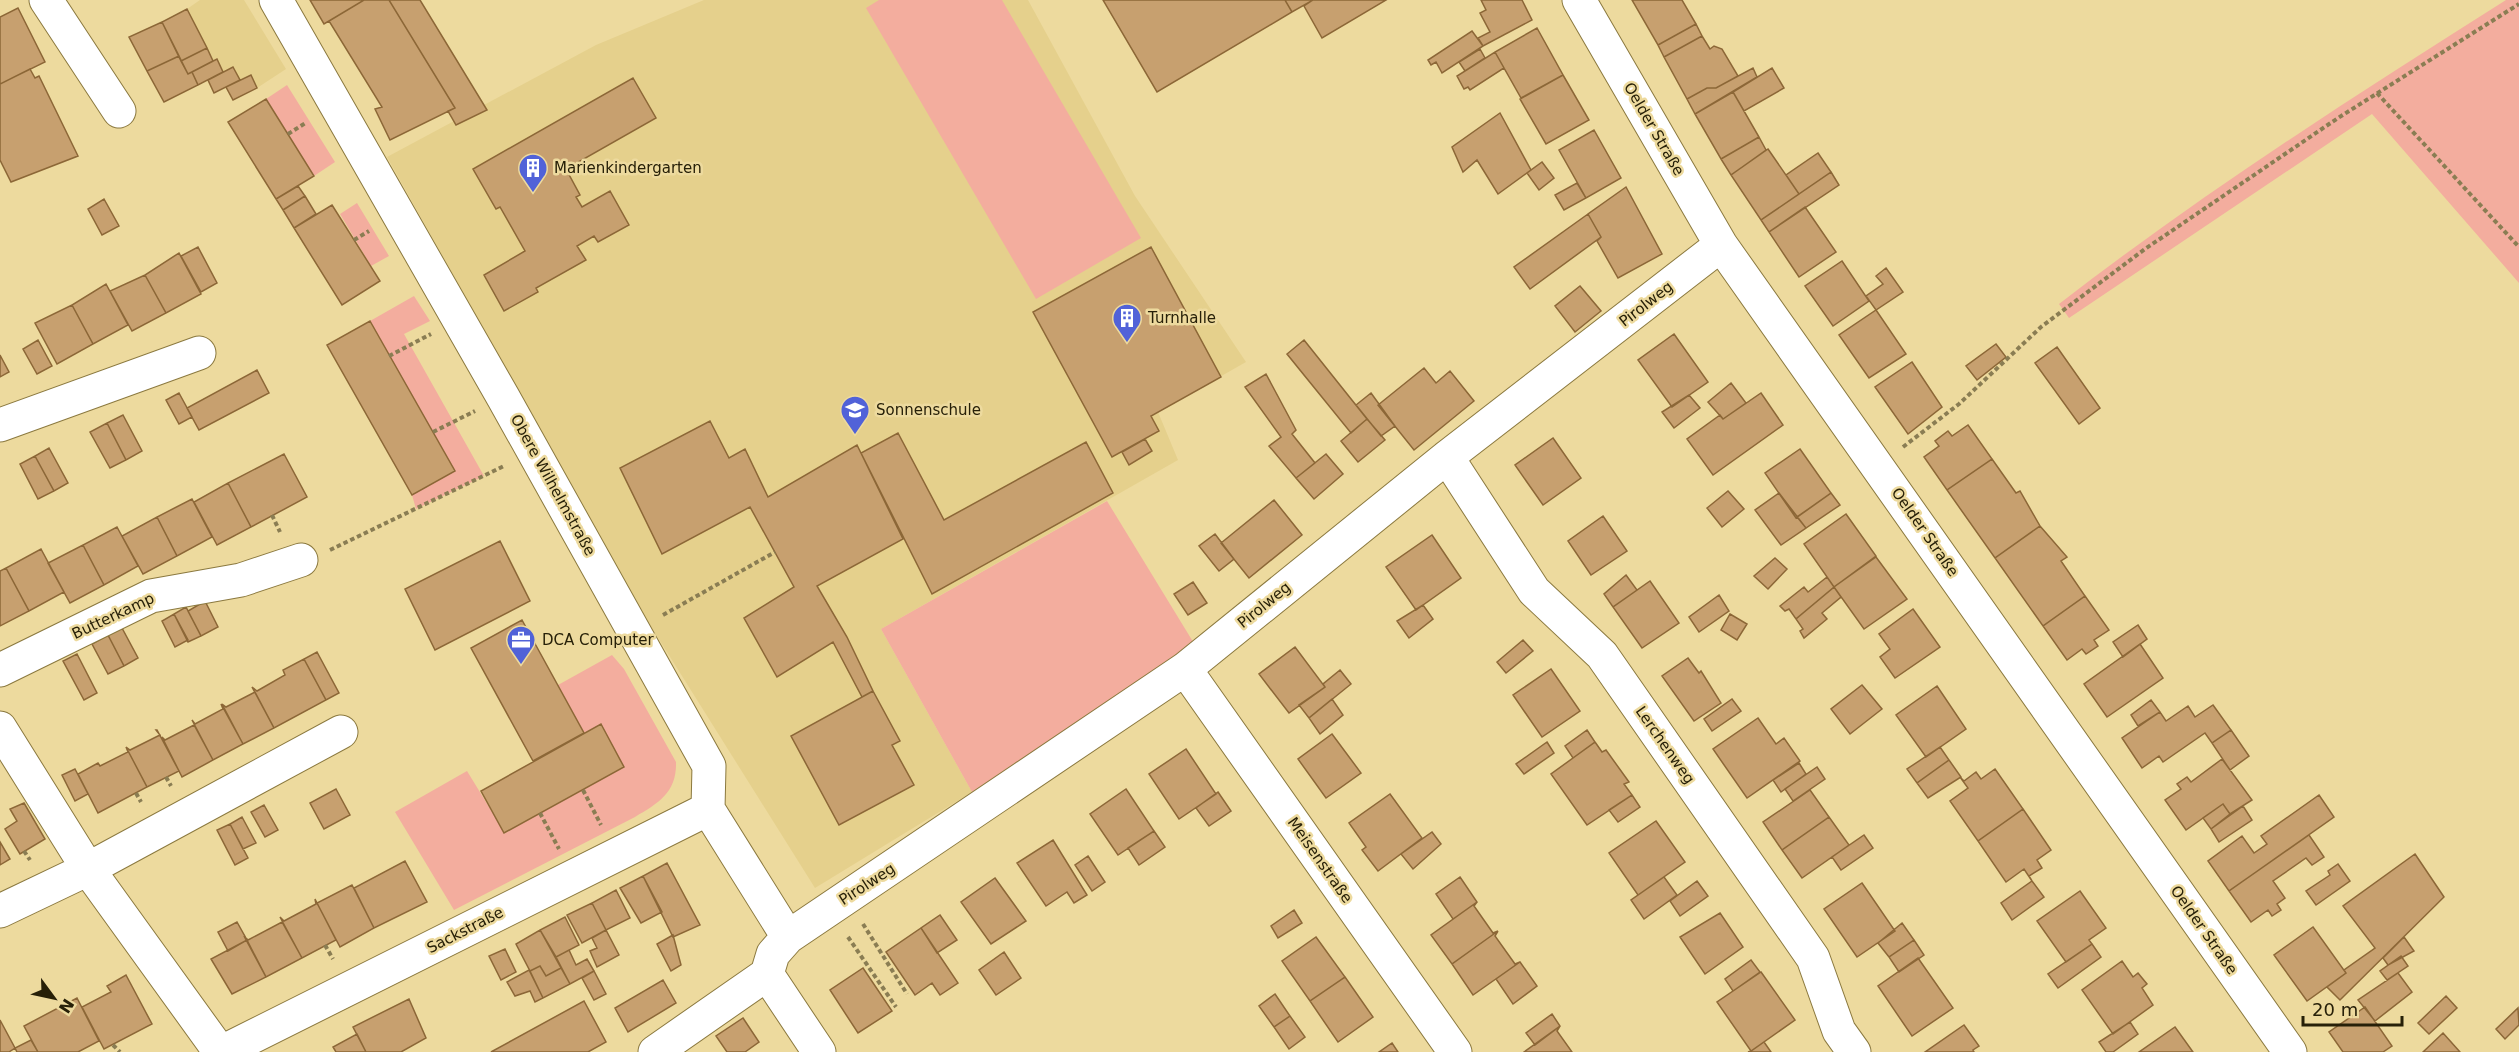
<svg xmlns="http://www.w3.org/2000/svg" width="2519" height="1052" viewBox="0 0 2519 1052" font-family="'DejaVu Sans',sans-serif">
	<style>
		.built { fill: #e5d08c }
		.green { fill: #f3ad9e }
		.building { fill: #c7a06f; stroke: #8c6737; stroke-width: 1.5 }
		.lines { fill: none; stroke-linecap: round; stroke-linejoin: round }
		.minor-casing { stroke: #8b793f; stroke-width: 35 }
		.path { stroke: #8a7d53; stroke-width: 4; stroke-dasharray: 4.5 3; stroke-linecap: butt }
		.minor { stroke: #fff; stroke-width: 33 }
		.labels { text-anchor: middle; stroke-width: 5; stroke-linejoin: round; paint-order: stroke }
		.street-label { font-size: 15px; fill: #272008; stroke: #edda9e }
		.poi-label { font-size: 15px; fill: #272008; stroke: #edda9e; text-anchor: start }
	</style>
	<rect width="100%" height="100%" fill="#edda9e"/>
	<path class="built" d="M200,0H244L286,69L257,88L251,75L240,80L233,67L223,72L217,59L213,61L187,9Z
		M704,0H1028L1135,196L1246,362L1158,412L1178,460L881,629L972,792L815,888L650,625L387,157L596,45Z"/>
	<path class="green" d="M879,0H1002L1141,238L1036,299L866,8Z
		M2506,0H2519V283L2372,114L2069,318L2059,304C2201,194 2354,96 2506,0Z
		M287,85L335,162L314,176L266,99Z
		M357,203L389,256L371,266L340,214Z
		M414,296L430,321L404,334L484,476L416,509L412,495L454,471L370,321Z
		M1107,501L1195,645L972,792L881,629Z
		M612,655L624,669L676,762C677,792 659,803 635,817L454,910L395,812L467,771L505,833L624,767L601,725L584,733L558,685Z"/>
	<path class="building" d="M310,0H364L324,24Z
		M364,0H389L455,108L390,140L375,109L382,107L329,21Z
		M389,0H420L487,110L456,125L448,111L455,108Z
		M1103,0H1285L1292,12L1157,92Z
		M1285,0H1313L1292,12Z
		M1313,0H1386L1322,38L1304,6Z
		M1481,0H1522L1532,20L1483,46L1478,38L1490,32L1480,13L1486,10Z
		M1632,0H1682L1696,24L1658,45Z
		M18,8L45,62L0,84V17Z
		M187,9L207,48L181,61L162,22Z
		M162,22L179,56L147,71L129,37Z
		M1696,24L1702,36L1664,57L1658,45Z
		M1537,28L1563,75L1521,98L1495,52Z
		M1472,31L1483,46L1442,73L1436,62L1431,65L1428,60Z
		M1702,36L1710,49L1714,46L1722,49L1738,76L1716,88H1707L1687,99L1664,57Z
		M207,48L213,61L188,74L181,61Z
		M1480,49L1485,58L1465,71L1459,62Z
		M1495,52L1504,68L1470,90L1468,87L1464,89L1457,76Z
		M179,56L188,74L192,72L198,85L164,102L147,71Z
		M217,59L223,72L198,85L192,72Z
		M233,67L240,80L214,93L208,80Z
		M1753,68L1757,77L1695,114L1687,99L1707,88H1716Z
		M1772,68L1784,88L1744,111L1733,92Z
		M30,69L35,78L39,76L78,156L11,182L0,160V84Z
		M251,75L257,88L233,100L226,87Z
		M1563,75L1589,120L1546,144L1520,99Z
		M633,78L656,118L566,169L580,195L576,197L582,207L610,191L629,225L598,242L594,236L577,246L586,260L536,288L538,292L504,311L484,275L525,251L500,207L496,209L473,169Z
		M1733,92L1759,137L1721,159L1695,114Z
		M266,99L314,176L276,199L228,122Z
		M1500,113L1531,170L1498,194L1477,160L1463,172L1452,147Z
		M1594,130L1621,178L1586,198L1559,150Z
		M1759,137L1766,150L1731,175L1721,159Z
		M1768,149L1799,194L1761,220L1731,175Z
		M1818,153L1831,172L1799,194L1786,175Z
		M1542,162L1554,178L1539,190L1527,173Z
		M1831,172L1839,185L1769,232L1761,220Z
		M1577,183L1586,198L1564,210L1555,195Z
		M298,186L305,196L283,210L276,199Z
		M1626,187L1662,254L1618,278L1597,241L1601,237L1588,214Z
		M305,196L316,214L294,228L283,210Z
		M104,199L119,226L102,235L88,209Z
		M332,205L380,281L342,305L294,228Z
		M1805,207L1836,252L1799,277L1769,232Z
		M1588,214L1601,237L1530,289L1514,267Z
		M198,247L217,283L201,292L181,256Z
		M1151,247L1221,377L1151,416L1159,431L1112,457L1033,312Z
		M179,253L201,294L166,313L145,275Z
		M1842,261L1869,301L1833,326L1805,286Z
		M1886,268L1903,292L1876,310L1866,296L1883,284L1876,276Z
		M145,275L166,313L132,331L110,291Z
		M106,284L128,325L93,344L72,305Z
		M1580,286L1601,311L1575,332L1555,306Z
		M72,305L93,344L57,364L35,323Z
		M1876,310L1906,354L1869,378L1839,335Z
		M370,321L455,471L412,495L327,345Z
		M1674,334L1708,382L1672,407L1638,360Z
		M38,340L52,366L37,374L23,349Z
		M1304,340L1367,419L1351,433L1287,354Z
		M1996,344L2006,357L1977,380L1966,366Z
		M2057,347L2100,408L2079,424L2035,363Z
		M0,355L9,372L0,377Z
		M1912,362L1942,407L1908,434L1875,387Z
		M1424,368L1436,383L1450,371L1474,401L1414,450L1378,405Z
		M257,370L269,393L199,430L187,408Z
		M1266,374L1296,430L1292,434L1315,463L1296,478L1269,446L1281,437L1245,387Z
		M1731,383L1746,403L1723,419L1708,402Z
		M179,393L192,417L179,424L166,400Z
		M1371,393L1395,426L1381,436L1356,405Z
		M1761,393L1783,425L1713,475L1687,439L1720,415L1723,419Z
		M1689,395L1700,408L1674,428L1662,412Z
		M123,415L142,451L126,460L107,423Z
		M1367,419L1385,440L1358,462L1341,441Z
		M710,421L729,458L745,449L768,497L857,445L903,539L817,586L847,637L873,691L862,697L833,642L777,677L744,618L794,587L750,507L662,554L620,468Z
		M107,423L126,460L110,468L90,432Z
		M1968,425L1992,459L1947,490L1924,457L1939,446L1935,441L1948,431L1952,436Z
		M898,433L944,520L1086,442L1113,493L932,594L861,453Z
		M1553,438L1581,478L1543,505L1515,465Z
		M1145,439L1152,451L1129,465L1122,452Z
		M49,448L68,483L54,491L35,456Z
		M1800,449L1831,493L1796,518L1765,473Z
		M284,454L307,497L251,527L228,483Z
		M1326,454L1343,474L1314,499L1296,478Z
		M35,456L54,491L38,499L20,464Z
		M1992,459L2016,493L2020,491L2040,526L1995,558L1947,490Z
		M228,483L251,527L217,545L194,502Z
		M1728,491L1744,509L1722,527L1707,508Z
		M1779,493L1806,528L1781,545L1755,510Z
		M1831,493L1840,505L1806,528L1797,517Z
		M192,499L212,537L177,556L157,517Z
		M1274,500L1302,535L1249,578L1221,543Z
		M1846,514L1876,556L1834,587L1804,544Z
		M1603,516L1627,551L1591,575L1568,541Z
		M157,517L177,556L143,574L122,536Z
		M2040,526L2067,557L2061,561L2085,596L2043,626L1995,558Z
		M117,527L138,566L104,585L83,545Z
		M1215,534L1234,559L1219,571L1199,546Z
		M1432,535L1461,578L1416,610L1386,567Z
		M500,541L530,601L435,650L405,589Z
		M83,545L104,585L70,603L48,563Z
		M41,549L64,592L29,611L6,568Z
		M1876,557L1907,599L1864,629L1834,587Z
		M1775,558L1787,569L1768,589L1754,576Z
		M6,568L29,611L0,626V571Z
		M1626,575L1637,590L1613,607L1604,594Z
		M1827,577L1834,587L1796,619L1789,609L1785,611L1780,606L1804,587L1808,592Z
		M1650,581L1679,623L1642,648L1613,607Z
		M1193,582L1207,603L1188,615L1174,594Z
		M1834,587L1841,597L1822,613L1827,619L1804,638L1800,631L1803,629L1796,619Z
		M1719,595L1729,611L1699,632L1689,617Z
		M2085,596L2109,630L2094,640L2098,646L2086,654L2082,649L2067,660L2043,626Z
		M205,601L218,627L201,636L188,611Z
		M1423,605L1433,619L1409,638L1397,621Z
		M186,607L201,636L188,642L174,614Z
		M1913,609L1940,647L1895,678L1880,657L1890,649L1879,634Z
		M174,614L188,640L175,647L162,621Z
		M1730,614L1747,624L1737,640L1721,630Z
		M522,620L584,733L533,761L471,648Z
		M2138,625L2147,639L2123,657L2113,642Z
		M122,628L138,658L124,666L108,635Z
		M108,635L124,666L108,674L92,644Z
		M1523,640L1533,651L1506,673L1497,662Z
		M2140,644L2163,678L2107,717L2084,684Z
		M1295,647L1325,687L1289,713L1259,674Z
		M317,652L339,693L326,700L304,659Z
		M77,654L97,693L84,700L63,661Z
		M1688,658L1699,673L1701,671L1721,703L1694,721L1662,676Z
		M304,659L326,700L274,728L252,687L257,691L285,675L283,670Z
		M1551,669L1580,711L1542,737L1513,695Z
		M1340,670L1351,684L1309,718L1299,705L1325,687L1323,684Z
		M1862,685L1882,709L1850,734L1831,709Z
		M1937,686L1966,729L1926,757L1896,715Z
		M873,691L900,741L892,745L914,785L839,825L791,736Z
		M255,692L274,728L243,744L222,704L226,707Z
		M1332,699L1343,715L1320,734L1309,718Z
		M1732,699L1741,711L1712,731L1704,719Z
		M2151,700L2160,712L2138,726L2131,715Z
		M221,704L243,744L213,760L192,720L195,724L223,709Z
		M2213,705L2231,730L2212,743L2205,733L2163,762L2159,756L2142,768L2122,738L2160,712L2166,721L2188,706L2195,717Z
		M1758,718L1776,744L1784,738L1800,761L1747,798L1713,749Z
		M601,724L624,767L504,833L481,791Z
		M194,725L213,760L182,777L162,737L165,740Z
		M156,730H157L179,771L147,787L126,747L130,750L160,735Z
		M1587,730L1595,742L1573,758L1565,746Z
		M2231,730L2249,756L2230,770L2212,743Z
		M1332,734L1361,773L1326,798L1298,759Z
		M1547,742L1554,753L1524,774L1516,764Z
		M1595,742L1602,752L1606,750L1629,782L1624,784L1632,795L1587,825L1551,774Z
		M126,747L147,787L98,813L78,774L98,763L100,766L128,752Z
		M1940,747L1949,760L1917,783L1907,769Z
		M1186,749L1216,794L1179,819L1149,774Z
		M2222,759L2252,800L2230,814L2223,804L2186,830L2165,800L2181,789L2177,784L2187,777L2191,782Z
		M1949,760L1961,777L1928,798L1917,783Z
		M1799,763L1806,774L1781,792L1773,780Z
		M1817,767L1825,779L1793,801L1785,789Z
		M75,769L88,794L75,801L62,775Z
		M1995,769L2023,809L1978,841L1950,801L1968,788L1960,777L1964,781L1976,772L1981,779Z
		M336,789L350,815L324,829L310,803Z
		M1126,789L1154,831L1118,855L1090,814Z
		M1810,790L1829,817L1782,850L1763,822Z
		M1218,792L1231,811L1209,826L1196,808Z
		M1390,794L1422,838L1378,871L1362,850L1366,847L1349,823Z
		M1632,795L1640,807L1618,822L1609,810Z
		M2319,795L2334,817L2229,891L2208,861L2242,836L2254,853L2267,844L2261,836Z
		M24,803L45,839L20,854L5,829L17,821L10,809Z
		M2223,804L2230,814L2211,829L2203,818Z
		M264,805L278,830L265,837L251,812Z
		M2243,806L2252,820L2219,842L2211,829Z
		M2023,809L2051,850L2037,860L2042,868L2029,876L2032,881L2024,869L2006,882L1978,841Z
		M242,817L256,843L243,849L230,824Z
		M1829,817L1849,845L1802,878L1782,850Z
		M1656,821L1685,862L1638,895L1609,853Z
		M230,824L248,858L235,865L217,830Z
		M1154,831L1165,847L1139,865L1128,848Z
		M1432,832L1441,844L1413,869L1401,854Z
		M1864,835L1873,848L1841,870L1832,857Z
		M2309,835L2324,857L2312,865L2306,858L2273,881L2285,898L2277,904L2281,910L2272,916L2268,910L2251,922L2229,891Z
		M1053,840L1087,895L1074,903L1067,892L1046,906L1017,863Z
		M0,842L10,859L0,865Z
		M2415,854L2444,897L2340,1000L2327,987L2346,973L2344,970L2375,948L2343,906Z
		M1088,856L1105,882L1092,891L1075,865Z
		M405,861L427,902L374,928L354,888Z
		M667,863L700,925L673,937L643,876Z
		M2338,864L2350,881L2316,905L2306,891L2330,875L2328,871Z
		M643,876L662,912L641,923L620,888Z
		M1460,877L1477,902L1453,919L1436,894Z
		M1664,877L1677,895L1644,919L1631,900Z
		M995,878L1026,921L991,944L961,902Z
		M1697,881L1708,896L1680,916L1670,901Z
		M2032,881L2044,897L2012,920L2001,903Z
		M1862,883L1895,931L1857,957L1824,909Z
		M352,885L374,928L340,947L317,903Z
		M616,890L630,918L606,930L592,903Z
		M2080,891L2106,928L2089,940L2092,944L2066,962L2037,921Z
		M315,899L336,940L302,958L280,917L284,921L316,904Z
		M1477,902L1474,906L1493,933L1498,931L1452,964L1431,935Z
		M592,903L606,930L582,943L567,915Z
		M1294,910L1302,923L1278,938L1271,926Z
		M1720,913L1743,947L1705,974L1680,937Z
		M940,915L957,940L937,953L921,928Z
		M565,917L579,945L556,957L540,930Z
		M237,922L247,940L228,951L218,932Z
		M282,922L302,958L266,977L244,936L248,940Z
		M1902,923L1914,940L1889,957L1878,943Z
		M2313,927L2346,973L2307,1001L2274,955Z
		M921,928L958,983L940,995L932,983L915,995L886,952Z
		M540,930L561,968L546,976L540,966L530,971L516,944Z
		M606,930L619,955L597,967L590,951L597,948L592,938Z
		M1498,931L1495,936L1515,964L1520,962L1473,995L1452,964Z
		M673,935L681,965L671,971L657,944Z
		M1316,937L1345,977L1310,1001L1282,961Z
		M2404,937L2414,951L2388,965L2383,958Z
		M247,940L266,977L232,994L211,959Z
		M1914,940L1924,955L1899,972L1889,957Z
		M2092,944L2101,957L2058,988L2048,974Z
		M505,949L516,972L501,980L489,956Z
		M569,950L576,965L587,959L594,971L570,984L556,957Z
		M1004,952L1021,978L996,995L979,970Z
		M2401,956L2408,966L2387,980L2380,971Z
		M1918,958L1953,1008L1912,1036L1878,986Z
		M1751,960L1760,972L1733,991L1725,979Z
		M2122,961L2133,977L2138,973L2147,984L2142,988L2153,1005L2113,1034L2082,990Z
		M1520,962L1537,986L1513,1004L1496,979Z
		M540,966L546,976L561,968L570,984L543,998L530,971Z
		M863,968L892,1011L858,1033L830,990Z
		M529,970L543,998L535,1002L530,991L515,996L507,982Z
		M594,971L606,994L594,1000L582,978Z
		M1761,972L1795,1020L1751,1051L1717,1002Z
		M2398,973L2412,992L2375,1021L2358,1000Z
		M126,975L152,1024L104,1049L82,1007L111,992L107,986Z
		M1345,977L1373,1017L1338,1042L1310,1001Z
		M663,980L676,1003L628,1032L615,1008Z
		M1275,994L1290,1016L1274,1027L1259,1006Z
		M2446,996L2457,1008L2429,1034L2418,1023Z
		M77,998L99,1041L78,1052H38L24,1026Z
		M409,999L426,1038L401,1052H366L353,1027Z
		M584,1001L606,1042L588,1052H491Z
		M2365,1007L2392,1046L2383,1052H2343L2329,1032Z
		M2518,1008L2519,1025L2505,1039L2496,1029Z
		M1552,1014L1560,1026L1535,1045L1526,1033Z
		M1290,1016L1305,1037L1289,1049L1274,1027Z
		M743,1018L759,1042L745,1052H727L716,1036Z
		M0,1020L15,1048L9,1052H0Z
		M2130,1022L2138,1034L2113,1052H2106L2099,1042Z
		M1964,1025L1979,1046L1973,1050L1974,1052H1925Z
		M1560,1026L1557,1031L1572,1052H1524Z
		M2175,1027L2193,1052H2139Z
		M2443,1033L2460,1052H2423Z
		M357,1034L366,1052H336L333,1047Z
		M31,1040L38,1052H17L15,1048Z
		M1764,1042L1771,1052H1748L1751,1051Z
		M1392,1043L1398,1052H1379Z"/>
	<g class="lines">
		<g class="minor-casing">
			<path id="minor" d="M46,0L119,111
				M276,0L503,397L709,766L708,809L788,937
				M1579,0L1721,245L2290,1052
				M0,425L199,353
				M1447,457L1534,591L1602,655L1813,958L1839,1031L1854,1052
				M1185,669L1455,1052
				M0,670L151,596L241,580L301,560
				M0,728L88,869L220,1052
				M0,911L88,869L341,732
				M767,974L819,1052
				M222,1052L708,809
				M655,1052L767,974L773,954L788,937L1185,669L1447,457L1721,245"/>
		</g>
		<path class="path" d="M2377,93L2519,247
			M288,134L307,122
			M354,240L369,231
			M389,356L431,334
			M433,432L475,411
			M1903,447L1959,404L2041,327L2145,249L2338,118L2519,4
			M272,515L280,532
			M330,550L504,466
			M663,615L775,552
			M166,777L171,786
			M583,790L601,825
			M136,793L141,802
			M540,813L559,849
			M24,851L30,860
			M863,924L907,994
			M848,937L896,1007
			M325,945L333,959
			M113,1045L120,1052"/>
		<use href="#minor" class="minor"/>
	</g>
	<defs>
		<g id="building-pin" transform="scale(1.5)"><path d="M0 17L-7.5 6A9.5 9.5 0 1 1 7.5 6Z" fill="#5162d8" stroke="#edda9e"/><path d="M-4-6H4V6H1V3H-1V6H-4ZM-2.5-4.3h1.7v1.8h-1.7ZM.8-4.3h1.7v1.8H.8ZM-2.5-1h1.7V.8h-1.7ZM.8-1h1.7V.8H.8Z" fill="#fff"/></g>
		<g id="school-pin" transform="scale(1.5)"><path d="M0 17L-7.5 6A9.5 9.5 0 1 1 7.5 6Z" fill="#5162d8" stroke="#edda9e"/><path d="M0-5L7-2L0 1L-7-2ZM-4 1L0 2.5L4 1V4Q0 6-4 4Z" fill="#fff"/></g>
		<g id="office-pin" transform="scale(1.5)"><path d="M0 17L-7.5 6A9.5 9.5 0 1 1 7.5 6Z" fill="#5162d8" stroke="#edda9e"/><path d="M-6-3h4V-5.5h4V-3h4V5H-6ZM-1-4.5V-3h2v-1.5ZM-6 0V1H6V0Z" fill="#fff"/></g>
	</defs>
	<g fill-rule="evenodd">
		<use href="#building-pin" x="533" y="168"/>
		<use href="#building-pin" x="1127" y="318"/>
		<use href="#school-pin" x="855" y="410"/>
		<use href="#office-pin" x="521" y="640"/>
	</g>
	<g class="labels">
		<g class="street-label">
			<text transform="translate(1654 129) rotate(60)" y="5">Oelder Straße</text>
			<text transform="translate(1646 304) rotate(-38)" y="5">Pirolweg</text>
			<text transform="translate(553 485) rotate(61)" y="5">Obere Wilhelmstraße</text>
			<text transform="translate(1925 532) rotate(55)" y="5">Oelder Straße</text>
			<text transform="translate(1264 605) rotate(-39)" y="5">Pirolweg</text>
			<text transform="translate(113 616) rotate(-25)" y="5">Butterkamp</text>
			<text transform="translate(1665 745) rotate(55)" y="5">Lerchenweg</text>
			<text transform="translate(1320 860) rotate(55)" y="5">Meisenstraße</text>
			<text transform="translate(867 884) rotate(-33)" y="5">Pirolweg</text>
			<text transform="translate(465 930) rotate(-27)" y="5">Sackstraße</text>
			<text transform="translate(2204 930) rotate(55)" y="5">Oelder Straße</text>
		</g>
		<g class="poi-label">
			<text x="554" y="173">Marienkindergarten</text>
			<text x="1148" y="323">Turnhalle</text>
			<text x="876" y="415">Sonnenschule</text>
			<text x="542" y="645">DCA Computer</text>
		</g>
	</g>
	<g transform="translate(54 998) rotate(123)" stroke="#edda9e" stroke-width="4.5" paint-order="stroke">
	<path d="M0-4.5L10 22L0 15L-10 22Z" fill="#272008"/>
	<text y="-9" font-size="16" font-weight="bold" text-anchor="middle" fill="#272008">N</text>
	</g>
	<path d="M2303 1016v9h99v-9" fill="none" stroke="#272008" stroke-width="3"/>
	<text x="2312" y="1016" font-size="18" fill="#272008" stroke="#edda9e" stroke-width="4.5" paint-order="stroke">20 m</text>
</svg>
